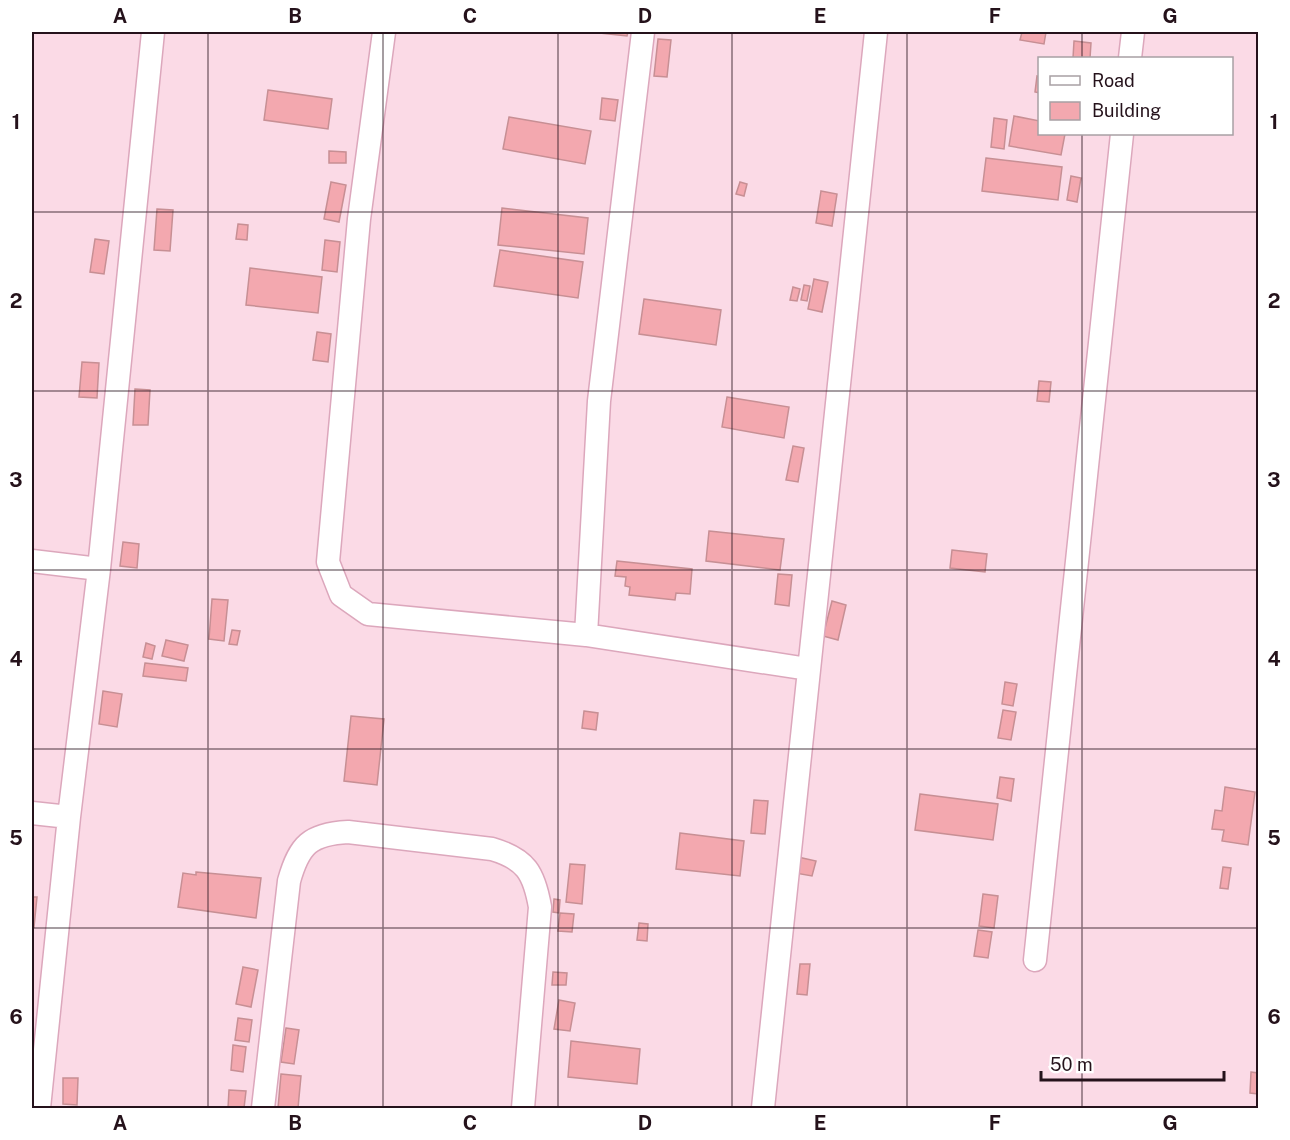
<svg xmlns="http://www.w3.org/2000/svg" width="1290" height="1140" viewBox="0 0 1290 1140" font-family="'Public Sans',sans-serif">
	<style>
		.building { fill: #f3a8af; stroke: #c78f94; stroke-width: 1.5 }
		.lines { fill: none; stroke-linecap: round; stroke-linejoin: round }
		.street-casing { stroke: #dca7bc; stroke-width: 25 }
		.street { stroke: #fff; stroke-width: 22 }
		.grid { fill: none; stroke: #25121b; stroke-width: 1.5; stroke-opacity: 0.55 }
		.neatline { fill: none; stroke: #25121b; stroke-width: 2 }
		.grid-label { font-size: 20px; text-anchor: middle; font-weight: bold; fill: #25121b }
	</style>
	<rect width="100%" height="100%" fill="#fbdae6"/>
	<path class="building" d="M590,32H628L627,36Z
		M1022,32H1046L1044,44L1020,40Z
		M658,39L671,40L667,77L654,76Z
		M1074,41L1091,43L1090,58H1073Z
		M1037,76L1040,77V93L1035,92Z
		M268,90L332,99L328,129L264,120Z
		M602,98L618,100L615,121L600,119Z
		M1014,116L1040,121V134H1065L1061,155L1009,146Z
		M509,117L591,131L585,164L503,149Z
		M994,118L1007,120L1004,149L991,147Z
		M329,151L346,152V163H329Z
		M986,158L1062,167L1058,200L982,191Z
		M1071,176L1081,178L1077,202L1067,200Z
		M331,182L346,185L339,222L324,219Z
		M740,182L747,184L744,196L736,194Z
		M821,191L837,194L832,226L816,223Z
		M502,208L588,218L584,254L498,245Z
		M157,209L173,210L170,251L154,250Z
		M238,224L248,225L247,240L236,239Z
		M95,239L109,241L104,274L90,272Z
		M325,240L340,242L337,272L322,270Z
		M500,250L583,262L578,298L494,286Z
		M250,268L322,277L318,313L246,305Z
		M814,279L828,282L822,312L808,309Z
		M804,285L810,286L807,301L801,300Z
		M793,287L800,289L797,301L790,300Z
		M644,299L721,310L716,345L639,334Z
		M317,332L331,334L328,362L313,360Z
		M82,362L99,363L97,398L79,397Z
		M1039,381L1051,382L1049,402L1037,401Z
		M135,389L150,390L148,425H133Z
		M727,397L789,407L784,438L722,427Z
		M793,446L804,448L798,482L786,480Z
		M709,531L784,539L780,570L706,561Z
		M123,542L139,544L137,568L120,566Z
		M952,550L987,554L985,572L950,568Z
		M617,561L692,569L690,594L676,593L675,600L629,595L630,587L625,586L626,577L615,576Z
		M778,574L792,575L789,606L775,604Z
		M212,599L228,600L224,641L209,639Z
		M832,601L846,605L838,640L823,636Z
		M232,630L240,631L237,645L229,644Z
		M166,640L188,645L184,661L162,656Z
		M146,643L155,646L152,659L143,657Z
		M145,663L188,668L186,681L143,676Z
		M1005,682L1017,684L1013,706L1002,704Z
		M103,691L122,694L117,727L99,724Z
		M1003,710L1016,712L1011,740L998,738Z
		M584,711L598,713L596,730L582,728Z
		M351,716L384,719L377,785L344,781Z
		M1000,777L1014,779L1011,801L997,798Z
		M1225,787L1255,792L1248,845L1222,841L1224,830L1212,829L1215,810L1222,811Z
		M920,794L998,804L993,840L915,830Z
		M754,800L768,801L765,834L751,833Z
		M680,833L744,841L740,876L676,869Z
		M798,857L816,861L812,876L795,873Z
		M570,864L585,865L582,904L566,902Z
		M1223,867L1231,868L1228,889L1220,888Z
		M196,872L261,878L256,918L178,907L183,873L196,875Z
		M983,894L998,896L994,928L979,926Z
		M32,897H37L34,927L32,926Z
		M554,899L560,900L559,913L553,912Z
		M560,913L574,914L572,932L558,931Z
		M639,923L648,924L647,941L637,940Z
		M978,930L992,932L988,958L974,956Z
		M800,964H810L807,995L797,994Z
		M243,967L258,970L251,1007L236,1004Z
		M553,972L567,973L566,985H552Z
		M559,1000L575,1003L570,1031L554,1029Z
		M238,1018L252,1020L249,1042L235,1040Z
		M286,1028L299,1030L294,1064L281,1062Z
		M571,1041L640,1049L637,1084L568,1077Z
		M233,1045L246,1047L243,1072L231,1070Z
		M1251,1072L1258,1073V1094L1250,1093Z
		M281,1074L301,1076L298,1108H278Z
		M63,1078H78L77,1105L63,1104Z
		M229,1090L246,1091L244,1108H228Z"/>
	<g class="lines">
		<g class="street-casing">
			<path id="street" d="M384,32L359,219L328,562L341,595L368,614L586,635L808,669
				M1130,58L1133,32
				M32,561L99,569
				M586,635L599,401L643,32
				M32,813L69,817
				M1035,960L1122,134
				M39,1108L69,817L99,569L153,32
				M263,1108L289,881C299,845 310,834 348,832L492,849C526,859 534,873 540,907L523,1108
				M763,1108L876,32"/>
		</g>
		<use href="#street" class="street"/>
	</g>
	<path class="grid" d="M208,32V1108M383,32V1108M558,32V1108M732,32V1108M907,32V1108M1082,32V58M1082,134V1108M32,212H1258M32,391H1258M32,570H1258M32,749H1258M32,928H1258"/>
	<rect width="1290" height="1140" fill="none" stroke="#ffffff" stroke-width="66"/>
	<rect x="1038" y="57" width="195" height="78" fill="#ffffff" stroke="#a8a0a4" stroke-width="1.5"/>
	<rect x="1050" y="76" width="30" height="9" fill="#ffffff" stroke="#a8a0a4" stroke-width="1.5"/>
	<text x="1092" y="87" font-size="18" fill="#25121b">Road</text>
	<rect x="1050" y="102" width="30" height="18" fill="#f3a8af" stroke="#a8a0a4" stroke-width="1.5"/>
	<text x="1092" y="117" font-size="18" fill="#25121b">Building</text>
	<path d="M1041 1071v9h183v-9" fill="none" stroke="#25121b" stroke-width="3"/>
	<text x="1050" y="1071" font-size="18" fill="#25121b" stroke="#ffffff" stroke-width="4.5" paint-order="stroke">50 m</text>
	<rect x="33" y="33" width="1224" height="1074" class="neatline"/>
	<g class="grid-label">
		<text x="120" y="23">A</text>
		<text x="295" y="23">B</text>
		<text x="470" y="23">C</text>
		<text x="645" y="23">D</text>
		<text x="820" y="23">E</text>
		<text x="995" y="23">F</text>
		<text x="1170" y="23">G</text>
		<text x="16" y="129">1</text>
		<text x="1274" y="129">1</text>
		<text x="16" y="308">2</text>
		<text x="1274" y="308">2</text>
		<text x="16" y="487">3</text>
		<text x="1274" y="487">3</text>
		<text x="16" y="666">4</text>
		<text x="1274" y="666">4</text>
		<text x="16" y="845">5</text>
		<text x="1274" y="845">5</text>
		<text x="16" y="1024">6</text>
		<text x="1274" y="1024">6</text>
		<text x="120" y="1130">A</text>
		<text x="295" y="1130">B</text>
		<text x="470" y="1130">C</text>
		<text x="645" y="1130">D</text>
		<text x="820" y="1130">E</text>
		<text x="995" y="1130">F</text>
		<text x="1170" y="1130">G</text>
	</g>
</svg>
